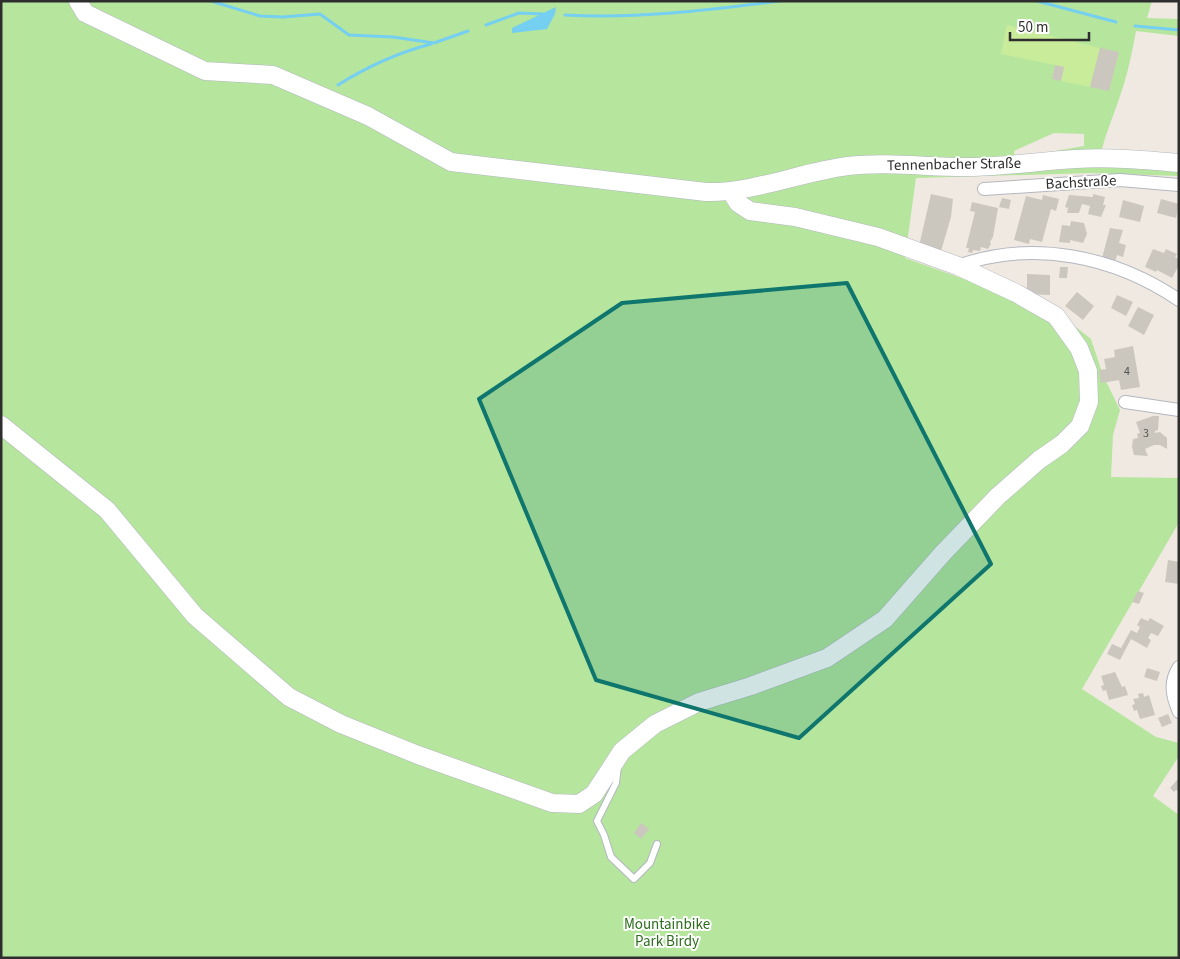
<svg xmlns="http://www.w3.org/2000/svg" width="1180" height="959" viewBox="0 0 1180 959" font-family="'Source Sans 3',sans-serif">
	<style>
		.green { fill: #b6e59e; fill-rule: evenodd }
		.pitch { fill: #c9ec9a }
		.water { fill: #75cff0 }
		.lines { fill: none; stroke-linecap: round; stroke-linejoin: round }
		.stream { stroke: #75cff0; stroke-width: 3 }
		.building { fill: #cbc7bf }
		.lane-casing { stroke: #b4b7c1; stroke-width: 8 }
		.street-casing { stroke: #b4b7c1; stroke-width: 14 }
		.secondary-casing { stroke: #b4b7c1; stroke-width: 19 }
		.lane { stroke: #fff; stroke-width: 6 }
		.street { stroke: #fff; stroke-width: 12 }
		.secondary { stroke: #fff; stroke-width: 18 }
		.marked { fill: #0f766e; fill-opacity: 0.2; stroke: #0f766e; stroke-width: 4; stroke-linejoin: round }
		.labels { text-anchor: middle; stroke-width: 4; stroke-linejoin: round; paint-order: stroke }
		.number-label { font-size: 12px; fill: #555452 }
		.street-label { font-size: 15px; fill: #2e2e2e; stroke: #fff }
		.park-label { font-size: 15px; fill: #2c6e1b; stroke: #fff }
	</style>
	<rect width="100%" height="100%" fill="#efe9e1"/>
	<path class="green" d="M1,1H1152L1147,18L1179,19V36L1136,31C1132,52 1128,73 1121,93C1115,112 1107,130 1102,149L1179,156V176L1090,173L916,178L905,258L1057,312L1091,339L1103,375L1120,410L1113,435L1111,477L1179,478L1178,524L1082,689L1156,737L1179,743V756L1153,796L1179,815V958H1ZM1054,133L1084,134V146L1015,158L1014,151Z"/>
	<path class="pitch" d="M1007,25L1100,48L1090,87L1061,81L1064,67L1001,54Z"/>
	<path class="water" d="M556,7L555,14L547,29L512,33V28Z"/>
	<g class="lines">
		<path class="stream" d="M211,1L260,16L283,17L320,14L349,35L393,37L434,43L468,31
			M1037,1L1116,22
			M565,15C637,19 708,10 780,1
			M486,25L519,13L543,14
			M1135,26L1179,30
			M338,85C368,66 397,53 431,44"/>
	</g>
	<path class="building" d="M1100,48L1119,52L1109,91L1090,87Z
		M1055,65L1064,67L1061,81L1052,79Z
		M931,194L953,199L951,217L941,251L919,246Z
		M1093,194L1105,197L1103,205H1106L1101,217L1088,214L1090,206L1082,204L1079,213H1067L1068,208L1065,207L1069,195L1093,197Z
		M1043,195L1059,199L1056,211L1051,209L1042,242L1030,239L1029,244L1014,240L1026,196L1042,200Z
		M1002,198L1011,200L1009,209L999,207Z
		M1161,199L1179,204L1176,218L1157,213Z
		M1123,200L1144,206L1140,222L1119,217Z
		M972,202L998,208L993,237L990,242L991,244L988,249L981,247L980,251L973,250L972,253L968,252L969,248H966L975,212L970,211Z
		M1071,221L1084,223L1087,234L1083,243L1070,240V243L1059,242L1062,225L1070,226Z
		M1110,228L1123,230L1119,243L1126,245L1123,257L1117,255L1115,262L1102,258Z
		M1153,249L1164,253L1166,249L1177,254L1175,257L1178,259V267L1172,278L1157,270L1156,272L1145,267Z
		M1060,267H1068L1067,278H1059Z
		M1027,274L1050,275V295L1027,294Z
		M1077,292L1094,306L1083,320L1065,306Z
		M1117,295L1133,302L1126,316L1111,308Z
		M1138,307L1154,315L1144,335L1128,326Z
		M1133,346L1140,387L1121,390L1119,380L1101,383L1099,370L1106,369L1104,359L1115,357L1114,350Z
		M1153,416H1159L1158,430L1155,431V433L1160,432L1167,438V449L1160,445H1154L1145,449L1148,456L1134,455L1132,447L1133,439L1138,438L1137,434L1140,433L1136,422Z
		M1168,560L1179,562V584L1165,582Z
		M1138,591L1144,593L1139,604L1132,602Z
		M1141,618L1148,621L1150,618L1164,626L1158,636L1151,633L1148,638L1151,640L1147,648L1131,639L1120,660L1107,654L1112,644L1121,648L1131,630L1137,633L1140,627L1137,625Z
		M1147,668L1160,672L1157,681L1144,677Z
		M1115,672L1122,687L1125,686L1128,695L1109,700L1106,690L1103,691L1101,686L1104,685L1101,676Z
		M1143,693L1144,697L1149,695L1155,715L1140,719L1137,710L1134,711L1132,705L1135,704L1133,699L1139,698L1138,694Z
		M1168,714L1172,723L1162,727L1158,718Z
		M1178,779L1179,792L1176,790L1174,792L1170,788Z
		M641,823L649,829L641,839L634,833Z"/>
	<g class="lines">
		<g class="lane-casing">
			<path id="lane" d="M618,766L616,783L597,821L604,835L611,857L634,879L650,863L657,844"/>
		</g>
		<g class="street-casing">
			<path id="street" d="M984,189L1120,180L1179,185
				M958,266C1032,239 1114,256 1179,300
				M1125,402L1179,410
				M1179,667C1169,682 1172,696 1179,712"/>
		</g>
		<g class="secondary-casing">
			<path id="secondary" d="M78,1L85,13L205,71L273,75L368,116L451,162L706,192C754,193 801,172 848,166C890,161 932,168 974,167C1008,166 1042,161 1076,159C1111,157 1144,160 1179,163
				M1,425L107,510L195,616L289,697L341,724L418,755L552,803L579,804L594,794L622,751L655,724L699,702L751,686L827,658L885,619L943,553L998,496L1039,460L1062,444L1080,426L1089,402L1088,371L1079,348L1056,316L1016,293L958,266L878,237L795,217L750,211L738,203L731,192"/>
		</g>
		<use href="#lane" class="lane"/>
		<use href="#street" class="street"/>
		<use href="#secondary" class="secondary"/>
	</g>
	<path class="marked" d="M847,283L991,564L799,738L596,680L479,399L622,303Z"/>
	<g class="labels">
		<g class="number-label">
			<text x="1127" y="375">4</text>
			<text x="1146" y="437">3</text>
		</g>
		<g class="street-label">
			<text transform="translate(954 164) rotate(-1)" y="5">Tennenbacher Straße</text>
			<text transform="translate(1081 182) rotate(-3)" y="5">Bachstraße</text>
		</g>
		<g class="park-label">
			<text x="667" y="929">Mountainbike<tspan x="667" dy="17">Park Birdy</tspan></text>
		</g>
	</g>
	<rect width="1180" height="959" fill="none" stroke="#2e2e2e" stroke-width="5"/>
	<path d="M1010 32v8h79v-8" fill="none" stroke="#2e2e2e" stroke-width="2.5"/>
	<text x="1018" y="32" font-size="15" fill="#2e2e2e" stroke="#ffffff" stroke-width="4" paint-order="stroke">50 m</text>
</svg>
